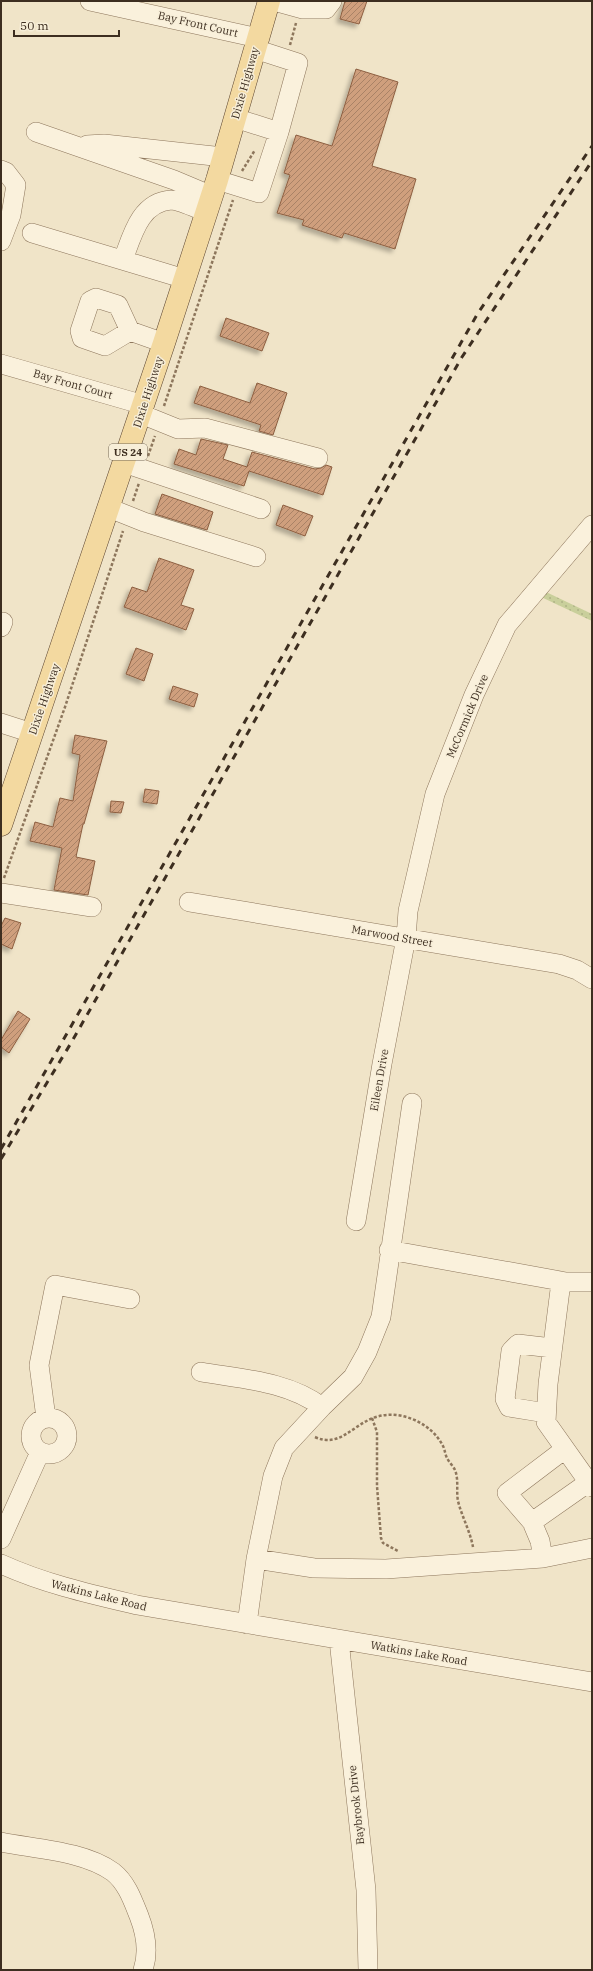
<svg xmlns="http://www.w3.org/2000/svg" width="593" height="1971" viewBox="0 0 593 1971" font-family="'IBM Plex Serif',serif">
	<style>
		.grass { fill: url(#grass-dots) }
		.building { fill: url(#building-hatch); stroke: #8d5f41; filter: url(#shadow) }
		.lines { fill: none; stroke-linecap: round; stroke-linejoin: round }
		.minor-casing { stroke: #8d765c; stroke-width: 20 }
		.major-casing { stroke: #5b4430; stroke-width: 23 }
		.path { stroke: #8d765c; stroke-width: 2.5; stroke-dasharray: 3 2; stroke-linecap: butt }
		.minor { stroke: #faf1dc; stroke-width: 19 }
		.major { stroke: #f3d9a0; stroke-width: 22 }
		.rail { stroke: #3d2e20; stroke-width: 3; stroke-dasharray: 7 7; stroke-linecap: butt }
		.labels { text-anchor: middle; stroke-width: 3; stroke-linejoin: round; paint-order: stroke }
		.shield { fill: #f7eed8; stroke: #756857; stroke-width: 1 }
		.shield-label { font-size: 10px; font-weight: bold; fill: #3d2e20 }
		.street-label { font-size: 11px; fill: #3d2e20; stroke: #f7eed8 }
	</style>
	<defs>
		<pattern id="grass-dots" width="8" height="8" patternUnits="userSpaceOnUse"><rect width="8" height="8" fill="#c9cf9b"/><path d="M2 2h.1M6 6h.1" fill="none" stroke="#aeb285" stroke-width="1.8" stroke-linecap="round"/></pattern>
		<pattern id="building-hatch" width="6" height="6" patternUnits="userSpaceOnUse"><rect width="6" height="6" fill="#cf9f7d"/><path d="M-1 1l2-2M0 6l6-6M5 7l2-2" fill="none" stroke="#a98266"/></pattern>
		<filter id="shadow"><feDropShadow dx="-3.5" dy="3.5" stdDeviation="2" flood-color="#0004"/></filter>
	</defs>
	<rect width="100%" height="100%" fill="#f0e4c8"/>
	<path class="grass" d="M544,591L592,614V621L539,596Z"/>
	<path class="building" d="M345,1H367L359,24L340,19Z
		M356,69L398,82L372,166L416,179L395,249L344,233L342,238L302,225L304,220L277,213L290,175L284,173L296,135L332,146Z
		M226,318L269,333L262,351L220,336Z
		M257,383L287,393L273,435L259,431L261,425L194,403L200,386L250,403Z
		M201,439L228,445L223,459L247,467L252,452L315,469L321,468L326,465L332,467L323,495L249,471L244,486L174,464L179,449L196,455Z
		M162,494L213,512L207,530L155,514Z
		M283,505L313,516L305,536L276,525Z
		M159,558L194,570L181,605L194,609L186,630L124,607L132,587L147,592Z
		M136,648L153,654L144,681L126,674Z
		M173,686L198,694L194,707L169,699Z
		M75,735L107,741L84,824H83L76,857L95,861L88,895L54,890L62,848L30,841L35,822L53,827L60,798L73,801L80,755L72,753Z
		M145,789L159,791L157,804L143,802Z
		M111,801L124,802L121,813L110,812Z
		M5,918L21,923L12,949L1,944V926Z
		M18,1011L30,1019L9,1053L1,1047V1040Z"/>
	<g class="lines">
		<g class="minor-casing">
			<path id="minor" d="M90,1L258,38
				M274,1L303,9H326L332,1
				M235,118L279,132L298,63L255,49
				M36,132L174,180L212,196
				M87,145L104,144L223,157
				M1,170L6,172L16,185L11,215L1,241
				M217,180L259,193L279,132
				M32,233L185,279
				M123,260C132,236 140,202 171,200C179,200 198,209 206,212
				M130,331L118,305L96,298L90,301L80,331L82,338L105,346L130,331L164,343
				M1,364L144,405
				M141,414L178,429L205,428L318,458
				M124,463L261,509
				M109,508L144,522L256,557
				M1,627L3,622
				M1,723L32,733
				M1,893L92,907
				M189,902L559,964L577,970L592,979
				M356,1221L382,1064L406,938L408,911L435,794L474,695L507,625L592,525
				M389,1250L566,1282H592
				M561,1282L548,1384L546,1422L592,1487
				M201,1372C241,1379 288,1381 322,1407
				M546,1413L509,1407L505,1399L511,1351L518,1344L552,1348
				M31 1436a18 18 0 1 1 36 0a18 18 0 1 1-36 0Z
				M46,1418L39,1365L55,1285L130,1299
				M532,1522L507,1493L565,1449
				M1,1539L40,1452
				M543,1558L540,1541L532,1522L589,1482
				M256,1559L314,1568L386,1569L543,1558L592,1548
				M1,1564C45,1584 90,1594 137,1605L592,1682
				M247,1624L256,1559L273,1476L284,1448L322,1407L353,1377L367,1352L381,1317L412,1103
				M339,1640L366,1890L368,1970
				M1,1842C36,1849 84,1851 113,1872C127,1883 133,1901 139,1916C146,1934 149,1952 143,1970"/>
		</g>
		<g class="major-casing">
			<path id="major" d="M1,825L164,343L217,180L269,1"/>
		</g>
		<path class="path" d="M290,45L296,23
			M242,171L255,150
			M164,406L233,200
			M148,456L155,436
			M133,501L139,483
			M4,878L65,707L123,531
			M372,1418L377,1432V1486L381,1538L383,1543L398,1551
			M315,1437C339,1448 352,1426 373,1418C398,1408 431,1422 443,1446C445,1450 445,1454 447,1458C449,1462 453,1466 455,1470C459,1480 456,1491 458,1501C462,1517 470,1531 473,1547"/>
		<use href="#minor" class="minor"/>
		<use href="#major" class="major"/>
		<path class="rail" d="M1,1149L478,313L592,146
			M1,1159L71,1043L462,357L592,161"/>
	</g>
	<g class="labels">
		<rect class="shield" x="109" y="444" width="38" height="16" rx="3"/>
		<g class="shield-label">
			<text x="128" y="456">US 24</text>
		</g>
		<g class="street-label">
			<text transform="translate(198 24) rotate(13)" y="4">Bay Front Court</text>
			<text transform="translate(245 83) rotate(-74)" y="4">Dixie Highway</text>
			<text transform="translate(73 384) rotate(16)" y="4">Bay Front Court</text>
			<text transform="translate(148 392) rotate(-72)" y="4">Dixie Highway</text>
			<text transform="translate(44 699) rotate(-71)" y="4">Dixie Highway</text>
			<text transform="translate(467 716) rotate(-67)" y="4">McCormick Drive</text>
			<text transform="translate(392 936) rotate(10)" y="4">Marwood Street</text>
			<text transform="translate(379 1080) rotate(-80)" y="4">Eileen Drive</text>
			<text transform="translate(99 1595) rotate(14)" y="4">Watkins Lake Road</text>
			<text transform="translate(419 1653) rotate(10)" y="4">Watkins Lake Road</text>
			<text transform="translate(356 1805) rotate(-96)" y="4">Baybrook Drive</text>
		</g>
	</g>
	<rect width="593" height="1971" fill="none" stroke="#3d2e20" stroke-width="4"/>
	<path d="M14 30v6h105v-6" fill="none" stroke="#3d2e20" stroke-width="2"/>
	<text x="20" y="30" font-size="12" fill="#3d2e20" stroke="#f7eed8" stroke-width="3" paint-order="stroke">50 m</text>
</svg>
